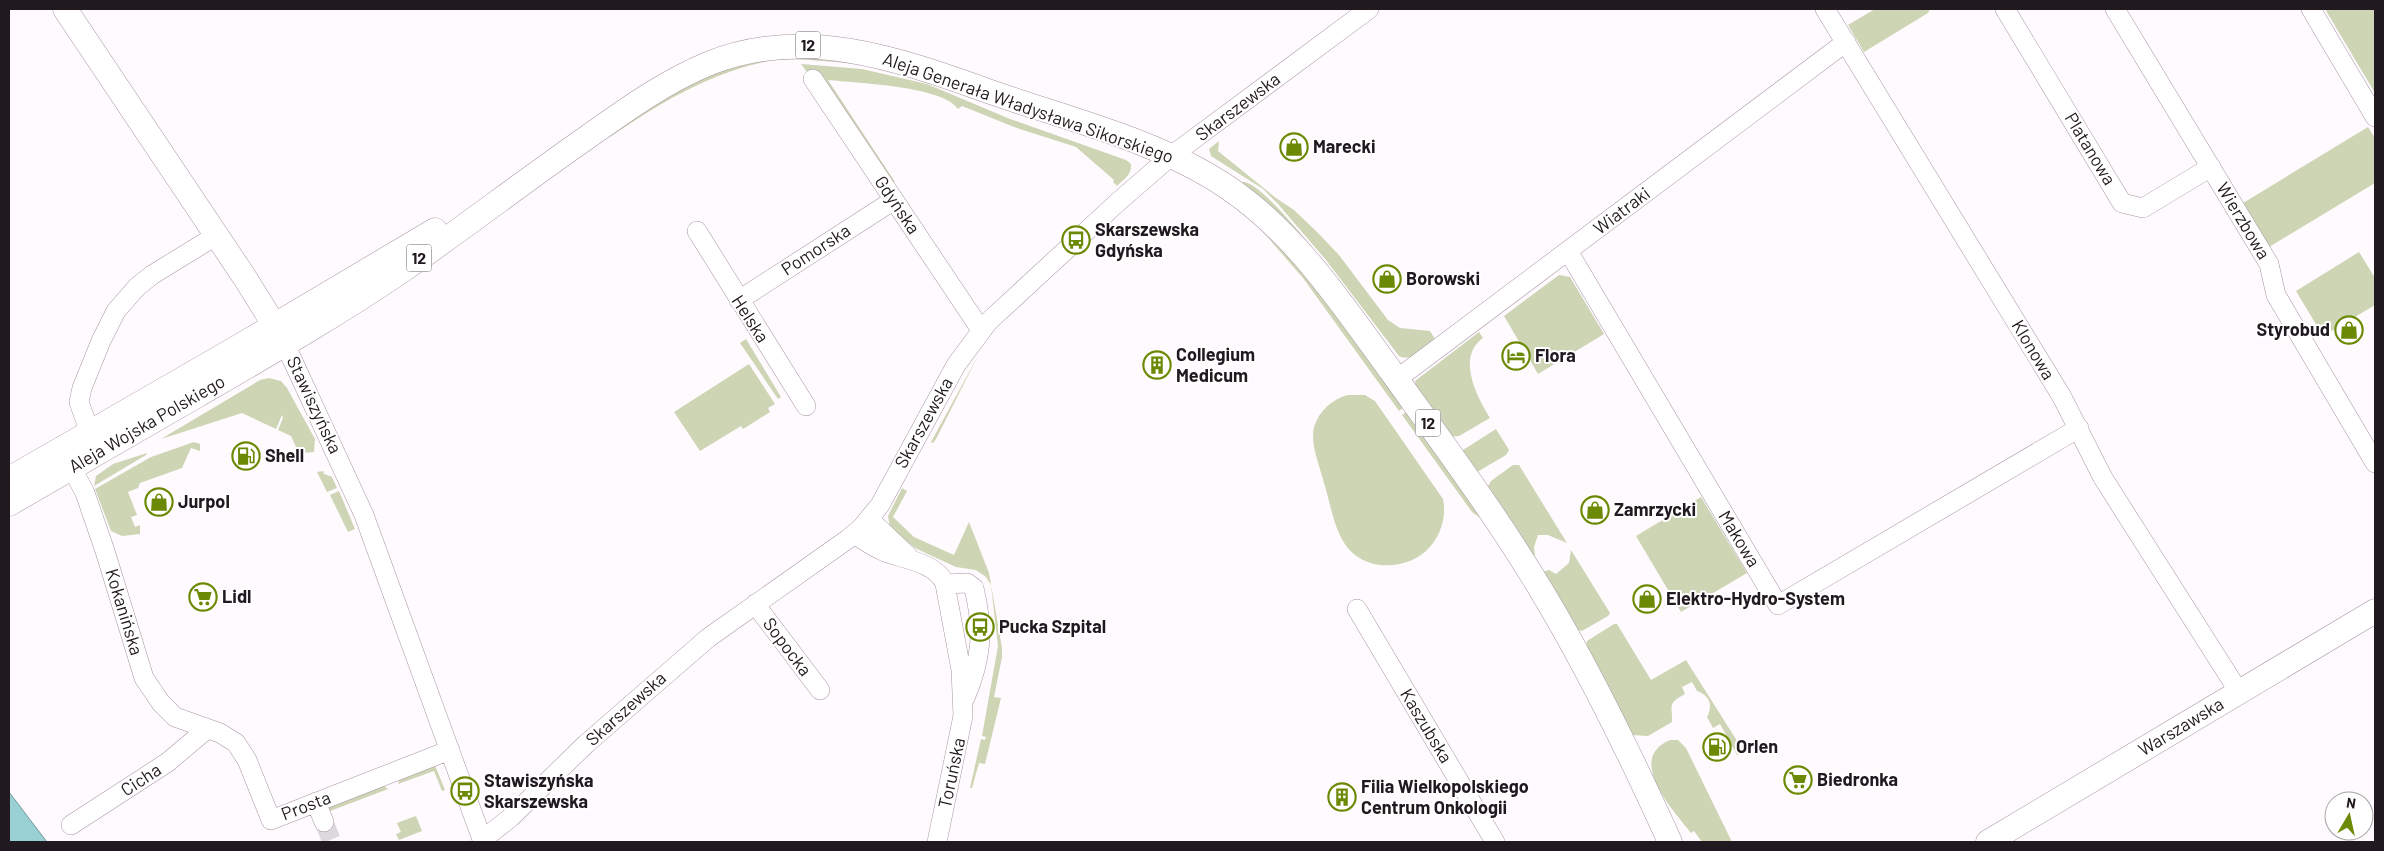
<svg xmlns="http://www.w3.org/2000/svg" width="2384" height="851" viewBox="0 0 2384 851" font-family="Barlow,sans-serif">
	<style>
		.green { fill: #ced5b5 }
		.water { fill: #98d0d4; stroke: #74999e }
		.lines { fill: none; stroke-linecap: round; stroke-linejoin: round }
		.minor-tunnel { stroke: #ddd8dc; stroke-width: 19; stroke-dasharray: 19 9; stroke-linecap: butt }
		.minor-casing { stroke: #a895a5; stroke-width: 20 }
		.major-casing { stroke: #a895a5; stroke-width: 25 }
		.minor { stroke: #fff; stroke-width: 19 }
		.major { stroke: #fff; stroke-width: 24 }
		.labels { text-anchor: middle; stroke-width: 4; stroke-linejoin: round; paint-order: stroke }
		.shield { fill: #fff; stroke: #635e62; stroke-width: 1 }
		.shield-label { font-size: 16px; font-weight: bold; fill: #20191f }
		.street-label { font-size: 18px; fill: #20191f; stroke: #fff }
		.poi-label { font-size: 18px; font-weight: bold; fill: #20191f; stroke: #fff; text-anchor: start }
	</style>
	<rect width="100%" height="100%" fill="#fefafd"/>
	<path class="green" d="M1875,9H1930L1928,13L1864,52L1848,25Z
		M2325,9H2375V93Z
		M806,53C871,54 937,75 993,106C937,81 882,64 821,61C801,59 780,58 760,63C704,76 657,105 610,137L613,128C675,86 729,54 806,53Z
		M801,64L862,69L927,84L1010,119L1126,160L1131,164C1132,175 1124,179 1117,186L1113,182L1114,180L1076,147L1014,127L962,106L958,109C943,86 856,83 828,80L895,182L891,185Z
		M2368,127L2375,138V183L2269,247L2243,203Z
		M1219,141L1218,151L1276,198L1294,210L1318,233L1339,255L1388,320L1400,328L1430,331L1435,339C1426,346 1412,363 1399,356L1326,260L1278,204L1263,189L1211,156L1209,149Z
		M1243,182C1269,180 1379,336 1399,363L1395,361L1241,184Z
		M1229,203L1245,212L1315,281L1403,408L1399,411L1303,278L1257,225Z
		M2359,252L2375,278V305L2323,336L2296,291Z
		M1559,275L1570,277L1604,334L1538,374L1504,316Z
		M1479,332L1483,338C1456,357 1477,397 1490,418L1459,436L1450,437L1416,388L1415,381Z
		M746,339L781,397L778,399L740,343Z
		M979,354L936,439L933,443L931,442Z
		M749,364L775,404L768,408L770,412L743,429L741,426L700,451L674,412Z
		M269,378L281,381L287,388L315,439L314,452L302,453L296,447L291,436L278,430L283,418L282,415L276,429L242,413L161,439L260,380Z
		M1348,395H1365L1375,401L1443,499C1447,518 1440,538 1426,551C1402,572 1360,571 1343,541C1333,524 1330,502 1324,483C1320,466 1310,445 1314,427C1319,411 1332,399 1348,395Z
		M1406,412L1486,522L1472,512L1402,415Z
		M1496,429L1509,450L1506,455L1477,472L1462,453L1463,450Z
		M194,442L200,444V451L191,448L182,468L140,483L138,488L128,492L137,515L131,517L135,527L140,525V534L122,536L111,531L95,489L151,457Z
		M147,453L146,455L94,486L96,476L113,464Z
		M1513,465H1519L1567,543L1548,535H1538L1534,547L1535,555L1531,559L1487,488L1491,481Z
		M323,471L324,474L332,477L337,488L327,492L317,472Z
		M902,488L907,491L893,517L914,537L954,555L969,522L989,573L1002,648V657L994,697L1001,698L985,764L979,763L972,788H970L981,739L985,740L986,737L982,736L998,646L991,585L986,577L976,570L956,567L917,549L895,534L890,528L888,516Z
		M339,491L355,529L348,532L330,495Z
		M1701,497L1747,573L1681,612L1636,536Z
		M1571,550L1610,613L1608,616L1582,631L1577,630L1539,573L1549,570L1556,574L1569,563Z
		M1614,624H1617L1651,680L1686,660L1744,752L1737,755L1720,724L1713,728L1707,717C1713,705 1710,696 1697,691L1692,682L1682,687L1685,694C1666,704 1673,706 1672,722L1648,736L1631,735L1586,646L1587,641Z
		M1670,740H1678L1686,748L1732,842H1702L1694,831L1691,833C1673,810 1625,759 1670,740Z
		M434,763L445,790L442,791L434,771L398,784L400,778Z
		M383,785L388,789L325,813L323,807Z
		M416,816L422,831L399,840L396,834L401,832L397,823Z"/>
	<path class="water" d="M9,792L47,842H9Z"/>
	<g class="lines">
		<path class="minor-tunnel" d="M324,822L332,842"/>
		<g class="minor-casing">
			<path id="minor" d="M1825,9L2062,397L2103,478L2239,692
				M2005,9L2122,203L2143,208L2211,167
				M2115,9L2269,264L2276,295L2375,463
				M2311,9L2375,117
				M813,79L981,330
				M697,231L806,406
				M1568,251L1778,605L2079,428
				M739,300L894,200
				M285,344L364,515L483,842
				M1397,379L1846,42
				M90,433L79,402L82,388L101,341L116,311L137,287L152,275L217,235
				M72,468L85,493L105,551L144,678L161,703L175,717L220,733L236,743L247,760L271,820L450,750
				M869,519L908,556
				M855,534C864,541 874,547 885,552C904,559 937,563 945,584L961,670L963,716L937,842
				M945,584L967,583L974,588C984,630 982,658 965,698
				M755,604L820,690
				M1357,609L1495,842
				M316,802L324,822
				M71,825L168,762L207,729
				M482,840L510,818L586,744L708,638L848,539L862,527L880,505L956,365L988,322L1118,202L1171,156L1369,9"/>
		</g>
		<g class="major-casing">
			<path id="major" d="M65,9L245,278L283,339
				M9,479L238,347L435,230
				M9,504C72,468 135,432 198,395C267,355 337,315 403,270C466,226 526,180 589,136C627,109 666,81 710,63C804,26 895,58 985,90C1066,119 1155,139 1227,187C1297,234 1344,307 1393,374C1444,445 1496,515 1541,590C1590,671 1631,756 1670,842
				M1988,842L2375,611"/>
		</g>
		<use href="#minor" class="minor"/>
		<use href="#major" class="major"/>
	</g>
	<defs>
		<g id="shop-ring" transform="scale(1.4375)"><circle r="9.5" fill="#fff" stroke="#6b8902" stroke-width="1.5"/><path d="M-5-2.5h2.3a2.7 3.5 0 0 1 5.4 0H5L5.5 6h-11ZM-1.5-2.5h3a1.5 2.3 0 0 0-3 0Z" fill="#6b8902"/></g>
		<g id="bus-ring" transform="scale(1.4375)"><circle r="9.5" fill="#fff" stroke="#6b8902" stroke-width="1.5"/><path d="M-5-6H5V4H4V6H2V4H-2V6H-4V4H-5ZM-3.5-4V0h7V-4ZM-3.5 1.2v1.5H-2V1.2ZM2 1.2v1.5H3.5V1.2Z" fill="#6b8902"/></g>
		<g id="hotel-ring" transform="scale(1.4375)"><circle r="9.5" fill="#fff" stroke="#6b8902" stroke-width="1.5"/><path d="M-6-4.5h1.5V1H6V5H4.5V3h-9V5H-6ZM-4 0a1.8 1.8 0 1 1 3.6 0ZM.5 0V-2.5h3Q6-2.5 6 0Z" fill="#6b8902"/></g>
		<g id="building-ring" transform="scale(1.4375)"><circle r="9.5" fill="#fff" stroke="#6b8902" stroke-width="1.5"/><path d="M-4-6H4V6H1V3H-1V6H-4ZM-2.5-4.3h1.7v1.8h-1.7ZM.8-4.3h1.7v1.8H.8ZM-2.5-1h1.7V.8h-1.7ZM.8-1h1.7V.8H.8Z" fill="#6b8902"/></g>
		<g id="fuel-ring" transform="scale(1.4375)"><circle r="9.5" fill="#fff" stroke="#6b8902" stroke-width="1.5"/><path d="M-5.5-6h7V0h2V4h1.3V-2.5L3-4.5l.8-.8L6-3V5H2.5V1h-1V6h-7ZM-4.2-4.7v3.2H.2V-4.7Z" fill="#6b8902"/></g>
		<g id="supermarket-ring" transform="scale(1.4375)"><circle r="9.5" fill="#fff" stroke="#6b8902" stroke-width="1.5"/><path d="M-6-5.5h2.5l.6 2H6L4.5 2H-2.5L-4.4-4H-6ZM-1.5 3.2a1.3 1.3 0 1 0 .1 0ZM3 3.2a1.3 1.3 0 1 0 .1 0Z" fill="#6b8902"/></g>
	</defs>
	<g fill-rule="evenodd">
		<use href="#shop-ring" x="1294" y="147"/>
		<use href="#bus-ring" x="1076" y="240"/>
		<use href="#shop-ring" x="1387" y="279"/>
		<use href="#shop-ring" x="2349" y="330"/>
		<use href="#hotel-ring" x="1516" y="356"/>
		<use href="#building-ring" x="1157" y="365"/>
		<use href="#fuel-ring" x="246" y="456"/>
		<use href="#shop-ring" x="159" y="502"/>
		<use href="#shop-ring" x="1595" y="510"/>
		<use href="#supermarket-ring" x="203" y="597"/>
		<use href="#shop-ring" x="1647" y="599"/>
		<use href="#bus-ring" x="980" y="627"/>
		<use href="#fuel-ring" x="1717" y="747"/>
		<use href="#supermarket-ring" x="1798" y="780"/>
		<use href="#bus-ring" x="465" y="791"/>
		<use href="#building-ring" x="1342" y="797"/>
	</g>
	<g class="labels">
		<g class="shield">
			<rect x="795.5" y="31.5" width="25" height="27" rx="4"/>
			<rect x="406.5" y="244.5" width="25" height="27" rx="4"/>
			<rect x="1415.5" y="409.5" width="25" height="27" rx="4"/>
		</g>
		<g class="shield-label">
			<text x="808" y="51">12</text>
			<text x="419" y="264">12</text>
			<text x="1428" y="429">12</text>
		</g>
		<g class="street-label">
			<text transform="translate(1238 107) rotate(-37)" y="6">Skarszewska</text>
			<text transform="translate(1028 108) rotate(19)" y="6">Aleja Generała Władysława Sikorskiego</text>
			<text transform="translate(2090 149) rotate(59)" y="6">Platanowa</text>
			<text transform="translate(897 205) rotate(56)" y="6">Gdyńska</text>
			<text transform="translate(1622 211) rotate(-37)" y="6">Wiatraki</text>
			<text transform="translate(2243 221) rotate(59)" y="6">Wierzbowa</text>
			<text transform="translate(816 250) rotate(-33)" y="6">Pomorska</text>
			<text transform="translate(750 319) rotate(57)" y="6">Helska</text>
			<text transform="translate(2033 350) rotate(59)" y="6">Klonowa</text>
			<text transform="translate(314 405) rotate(65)" y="6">Stawiszyńska</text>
			<text transform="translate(924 423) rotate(-61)" y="6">Skarszewska</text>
			<text transform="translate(147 424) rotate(-30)" y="6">Aleja Wojska Polskiego</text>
			<text transform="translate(1739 539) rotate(59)" y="6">Makowa</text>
			<text transform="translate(124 612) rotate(73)" y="6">Kokanińska</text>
			<text transform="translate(787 647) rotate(53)" y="6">Sopocka</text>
			<text transform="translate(626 709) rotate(-42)" y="6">Skarszewska</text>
			<text transform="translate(1426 726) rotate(59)" y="6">Kaszubska</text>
			<text transform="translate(2181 727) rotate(-31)" y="6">Warszawska</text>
			<text transform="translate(952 773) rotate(-78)" y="6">Toruńska</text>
			<text transform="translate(141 780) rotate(-33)" y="6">Cicha</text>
			<text transform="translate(306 806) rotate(-21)" y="6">Prosta</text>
		</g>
		<g class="poi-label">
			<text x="1313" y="153">Marecki</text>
			<text x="1095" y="236">Skarszewska<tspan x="1095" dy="21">Gdyńska</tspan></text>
			<text x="1406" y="285">Borowski</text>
			<text x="2330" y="336" text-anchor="end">Styrobud</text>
			<text x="1176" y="361">Collegium<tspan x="1176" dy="21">Medicum</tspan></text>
			<text x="1535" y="362">Flora</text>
			<text x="265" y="462">Shell</text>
			<text x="178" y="508">Jurpol</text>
			<text x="1614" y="516">Zamrzycki</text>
			<text x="222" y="603">Lidl</text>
			<text x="1666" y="605">Elektro-Hydro-System</text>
			<text x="999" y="633">Pucka Szpital</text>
			<text x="1736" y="753">Orlen</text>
			<text x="1817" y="786">Biedronka</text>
			<text x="484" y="787">Stawiszyńska<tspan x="484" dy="21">Skarszewska</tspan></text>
			<text x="1361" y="793">Filia Wielkopolskiego<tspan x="1361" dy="21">Centrum Onkologii</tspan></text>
		</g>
	</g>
	<rect width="2384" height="851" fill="none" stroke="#20191f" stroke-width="20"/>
	<g transform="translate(2349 816) rotate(9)"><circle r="24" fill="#ffffff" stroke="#a6a3a5"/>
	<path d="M0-4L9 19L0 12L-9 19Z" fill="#6b8902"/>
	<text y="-8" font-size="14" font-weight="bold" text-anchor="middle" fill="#20191f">N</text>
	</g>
</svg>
